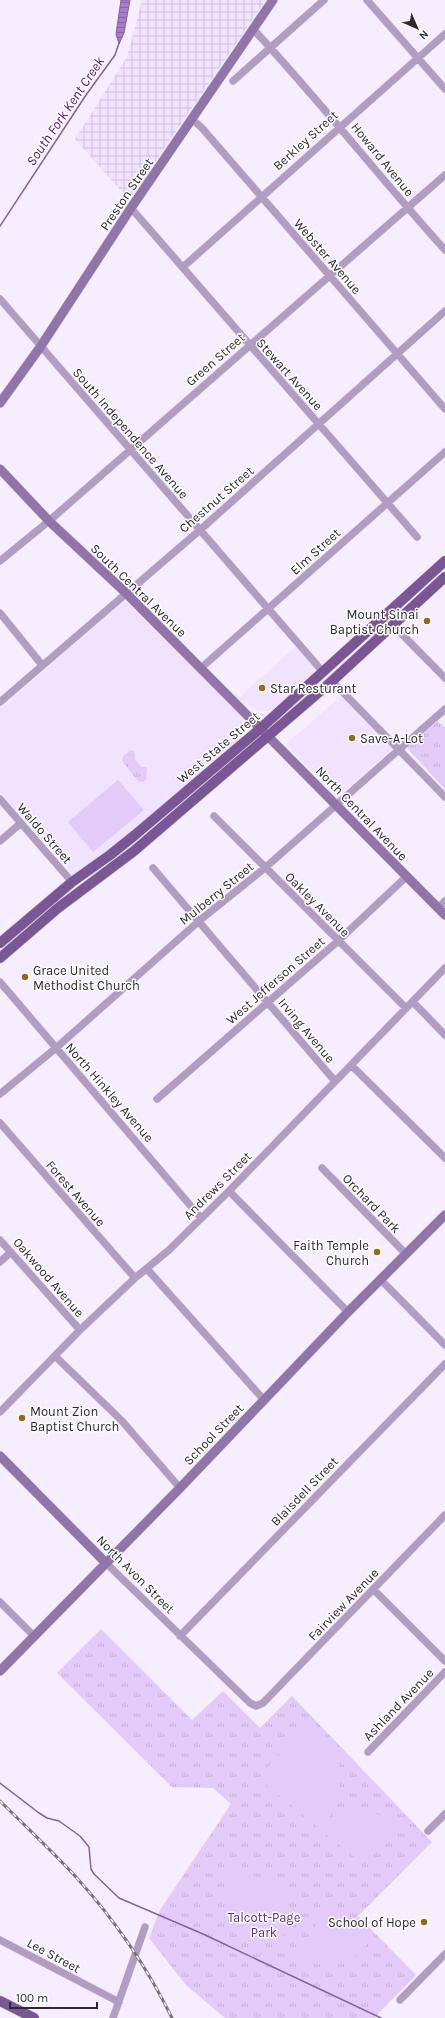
<svg xmlns="http://www.w3.org/2000/svg" width="445" height="2018" viewBox="0 0 445 2018" font-family="Karla,sans-serif">
	<style>
		.built { fill: #f1e2ff }
		.industrial { fill: url(#industrial-grid) }
		.park { fill: url(#park-tufts) }
		.pitch { fill: #e3caf8 }
		.water { fill: url(#water-rules); stroke: #83639c }
		.lines { fill: none; stroke-linecap: round; stroke-linejoin: round }
		.stream { stroke: #83639c; stroke-width: 1.5 }
		.street-casing { stroke: #d2cada; stroke-width: 8 }
		.secondary-casing { stroke: #d2cada; stroke-width: 10 }
		.primary-casing { stroke: #d2cada; stroke-width: 11 }
		.street { stroke: #b09dc1; stroke-width: 7 }
		.secondary { stroke: #9174a8; stroke-width: 9 }
		.primary { stroke: #7a5695; stroke-width: 10 }
		.rail-casing { stroke: #78727d; stroke-width: 3 }
		.rail { stroke: #fefefe; stroke-width: 1.5; stroke-dasharray: 4.5; stroke-linecap: butt }
		.poi-dot { fill: #926a12; stroke: #fefefe; stroke-width: 1.5 }
		.labels { text-anchor: middle; stroke-width: 3; stroke-linejoin: round; paint-order: stroke }
		.street-label { font-size: 13px; fill: #2d2931; stroke: #fefefe }
		.poi-label { font-size: 13px; fill: #2d2931; stroke: #fefefe; text-anchor: start }
		.park-label { font-size: 13px; fill: #642b88; stroke: #fefefe }
		.water-label { font-size: 14px; font-style: italic; fill: #511674; stroke: #fefefe }
	</style>
	<defs>
		<pattern id="industrial-grid" width="8" height="8" patternUnits="userSpaceOnUse"><rect width="8" height="8" fill="#f1e2ff"/><path d="M0 4h8M4 0v8" fill="none" stroke="#cfc2db"/></pattern>
		<pattern id="park-tufts" width="24" height="20" patternUnits="userSpaceOnUse"><rect width="24" height="20" fill="#e3caf8"/><path d="M3 7l-1-3M5 7V3M7 7l1-3M15 17l-1-3M17 17v-4M19 17l1-3" fill="none" stroke="#c3aed5"/></pattern>
		<pattern id="water-rules" width="6" height="5" patternUnits="userSpaceOnUse"><rect width="6" height="5" fill="#a87cca"/><path d="M0 2.5h6" fill="none" stroke="#8966a5"/></pattern>
	</defs>
	<rect width="100%" height="100%" fill="#f6edff"/>
	<path class="built" d="M122,601L128,602L242,716L245,727L244,733L237,742L218,755L207,764L200,774L113,847L77,874H72L0,792V710Z
		M294,648H296L313,667L314,669L312,675L274,709L269,711L256,710L238,698Z
		M341,696L392,749L342,793L336,795L286,744Z"/>
	<path class="industrial" d="M142,0H266L129,200L75,139L127,57Z"/>
	<path class="park" d="M438,721L445,728V789L408,749V747Z
		M131,750L134,751L135,760L142,767H147L146,779L143,782L138,781L122,761L123,756Z
		M101,1629L192,1720L223,1691L260,1728L292,1696L432,1842L358,1916L416,1975L374,2018H225L186,1985L149,1938L160,1910L231,1804L213,1788L172,1787L57,1673Z"/>
	<path class="pitch" d="M118,780L144,810L93,852L68,822Z
		M309,1719C345,1747 352,1794 320,1829L262,1782L261,1776Z
		M359,1811C375,1812 385,1816 397,1827L368,1862L362,1863L323,1832L340,1817Z
		M229,1872L283,1881L288,1887L283,1941C239,1937 226,1913 229,1872Z
		M327,1909L373,1934C358,1964 330,1973 300,1958L322,1912Z"/>
	<path class="water" d="M121,0H130L124,33L119,44L116,34Z"/>
	<g class="lines">
		<path class="stream" d="M0,226L86,95L115,55L119,43
			M0,1783L39,1813L47,1818L59,1821L80,1836L89,1847L91,1869L94,1874L119,1898L203,1934L381,2018"/>
		<g class="street-casing">
			<path id="street" d="M367,0L445,89
				M254,30C320,101 380,178 445,250
				M233,81L324,0
				M193,120L202,128L445,409
				M131,208L417,537
				M183,267L445,34
				M0,299L323,672
				M0,561L49,521L445,175
				M0,613L42,665
				M392,624L445,678
				M201,668L445,452
				M332,681L445,797
				M0,702L200,530L445,311
				M0,799L72,882
				M214,816L406,1008
				M0,841L21,823
				M153,868L334,1080
				M438,908L445,901
				M0,982L201,1218
				M413,1002L445,1035
				M351,1065L445,1158
				M0,1094L56,1048L199,921L266,867L445,709
				M157,1099L338,941L406,877
				M0,1123L135,1278
				M322,1168L406,1254
				M229,1191L348,1312
				M0,1240L80,1330
				M0,1262L11,1252
				M147,1269L264,1400
				M381,1280L445,1345
				M55,1356L122,1421L180,1488
				M0,1412L80,1330L135,1278L169,1250L229,1191L445,968
				M106,1563L250,1703L256,1706L263,1703L445,1515
				M373,1589L445,1661
				M0,1602L34,1636
				M180,1636L445,1364
				M368,1752L445,1672
				M428,1831L445,1814
				M0,1940L119,2002
				M400,2000L445,1954
				M113,2018L145,1927"/>
		</g>
		<g class="secondary-casing">
			<path id="secondary" d="M0,403L41,346L131,208L273,0
				M0,469L49,521L126,593L445,915
				M0,1456L106,1563
				M0,1671L180,1488L348,1312L445,1215"/>
		</g>
		<g class="primary-casing">
			<path id="primary" d="M0,943L72,882L110,855L135,835L261,728L445,561
				M0,958L58,908L134,851L332,681L445,577
				M0,2001L34,2018"/>
		</g>
		<use href="#street" class="street"/>
		<use href="#secondary" class="secondary"/>
		<use href="#primary" class="primary"/>
		<g class="rail-casing">
			<path id="rail" d="M0,1801C25,1826 52,1851 76,1877C114,1919 147,1967 172,2018"/>
		</g>
		<use href="#rail" class="rail"/>
	</g>
	<g class="poi-dot">
		<circle cx="427" cy="621" r="4"/>
		<circle cx="262" cy="688" r="4"/>
		<circle cx="352" cy="738" r="4"/>
		<circle cx="25" cy="977" r="4"/>
		<circle cx="377" cy="1252" r="4"/>
		<circle cx="22" cy="1418" r="4"/>
		<circle cx="424" cy="1922" r="4"/>
	</g>
	<g class="labels">
		<g class="street-label">
			<text transform="translate(305 140) rotate(-42)" y="5">Berkley Street</text>
			<text transform="translate(383 159) rotate(51)" y="5">Howard Avenue</text>
			<text transform="translate(126 194) rotate(-56)" y="5">Preston Street</text>
			<text transform="translate(328 256) rotate(49)" y="5">Webster Avenue</text>
			<text transform="translate(215 359) rotate(-41)" y="5">Green Street</text>
			<text transform="translate(290 374) rotate(48)" y="5">Stewart Avenue</text>
			<text transform="translate(131 433) rotate(49)" y="5">South Independence Avenue</text>
			<text transform="translate(216 499) rotate(-41)" y="5">Chestnut Street</text>
			<text transform="translate(315 551) rotate(-42)" y="5">Elm Street</text>
			<text transform="translate(139 590) rotate(44)" y="5">South Central Avenue</text>
			<text transform="translate(218 747) rotate(-40)" y="5">West State Street</text>
			<text transform="translate(362 813) rotate(46)" y="5">North Central Avenue</text>
			<text transform="translate(45 833) rotate(49)" y="5">Waldo Street</text>
			<text transform="translate(216 893) rotate(-39)" y="5">Mulberry Street</text>
			<text transform="translate(318 904) rotate(45)" y="5">Oakley Avenue</text>
			<text transform="translate(275 980) rotate(-41)" y="5">West Jefferson Street</text>
			<text transform="translate(307 1030) rotate(50)" y="5">Irving Avenue</text>
			<text transform="translate(110 1092) rotate(49)" y="5">North Hinkley Avenue</text>
			<text transform="translate(217 1185) rotate(-45)" y="5">Andrews Street</text>
			<text transform="translate(76 1193) rotate(49)" y="5">Forest Avenue</text>
			<text transform="translate(372 1203) rotate(46)" y="5">Orchard Park</text>
			<text transform="translate(49 1277) rotate(49)" y="5">Oakwood Avenue</text>
			<text transform="translate(213 1434) rotate(-46)" y="5">School Street</text>
			<text transform="translate(304 1491) rotate(-46)" y="5">Blaisdell Street</text>
			<text transform="translate(136 1574) rotate(45)" y="5">North Avon Street</text>
			<text transform="translate(343 1604) rotate(-46)" y="5">Fairview Avenue</text>
			<text transform="translate(398 1704) rotate(-46)" y="5">Ashland Avenue</text>
			<text transform="translate(54 1955) rotate(28)" y="5">Lee Street</text>
		</g>
		<g class="poi-label">
			<text x="419" y="619" text-anchor="end">Mount Sinai<tspan x="419" dy="15">Baptist Church</tspan></text>
			<text x="270" y="693">Star Resturant</text>
			<text x="360" y="743">Save-A-Lot</text>
			<text x="33" y="975">Grace United<tspan x="33" dy="15">Methodist Church</tspan></text>
			<text x="369" y="1250" text-anchor="end">Faith Temple<tspan x="369" dy="15">Church</tspan></text>
			<text x="30" y="1416">Mount Zion<tspan x="30" dy="15">Baptist Church</tspan></text>
			<text x="416" y="1927" text-anchor="end">School of Hope</text>
		</g>
		<g class="park-label">
			<text x="264" y="1922">Talcott-Page<tspan x="264" dy="15">Park</tspan></text>
		</g>
		<g class="water-label">
			<text transform="translate(65 111) rotate(-56)" y="5">South Fork Kent Creek</text>
		</g>
	</g>
	<g transform="translate(417 28) rotate(135)" stroke="#fefefe" stroke-width="3" paint-order="stroke">
	<path d="M0-3L7 15L0 10L-7 15Z" fill="#2d2931"/>
	<text y="-6" font-size="11" font-weight="bold" text-anchor="middle" fill="#2d2931">N</text>
	</g>
	<path d="M10 2002v6h87v-6" fill="none" stroke="#2d2931" stroke-width="2"/>
	<text x="16" y="2002" font-size="12" fill="#2d2931" stroke="#fefefe" stroke-width="3" paint-order="stroke">100 m</text>
</svg>
